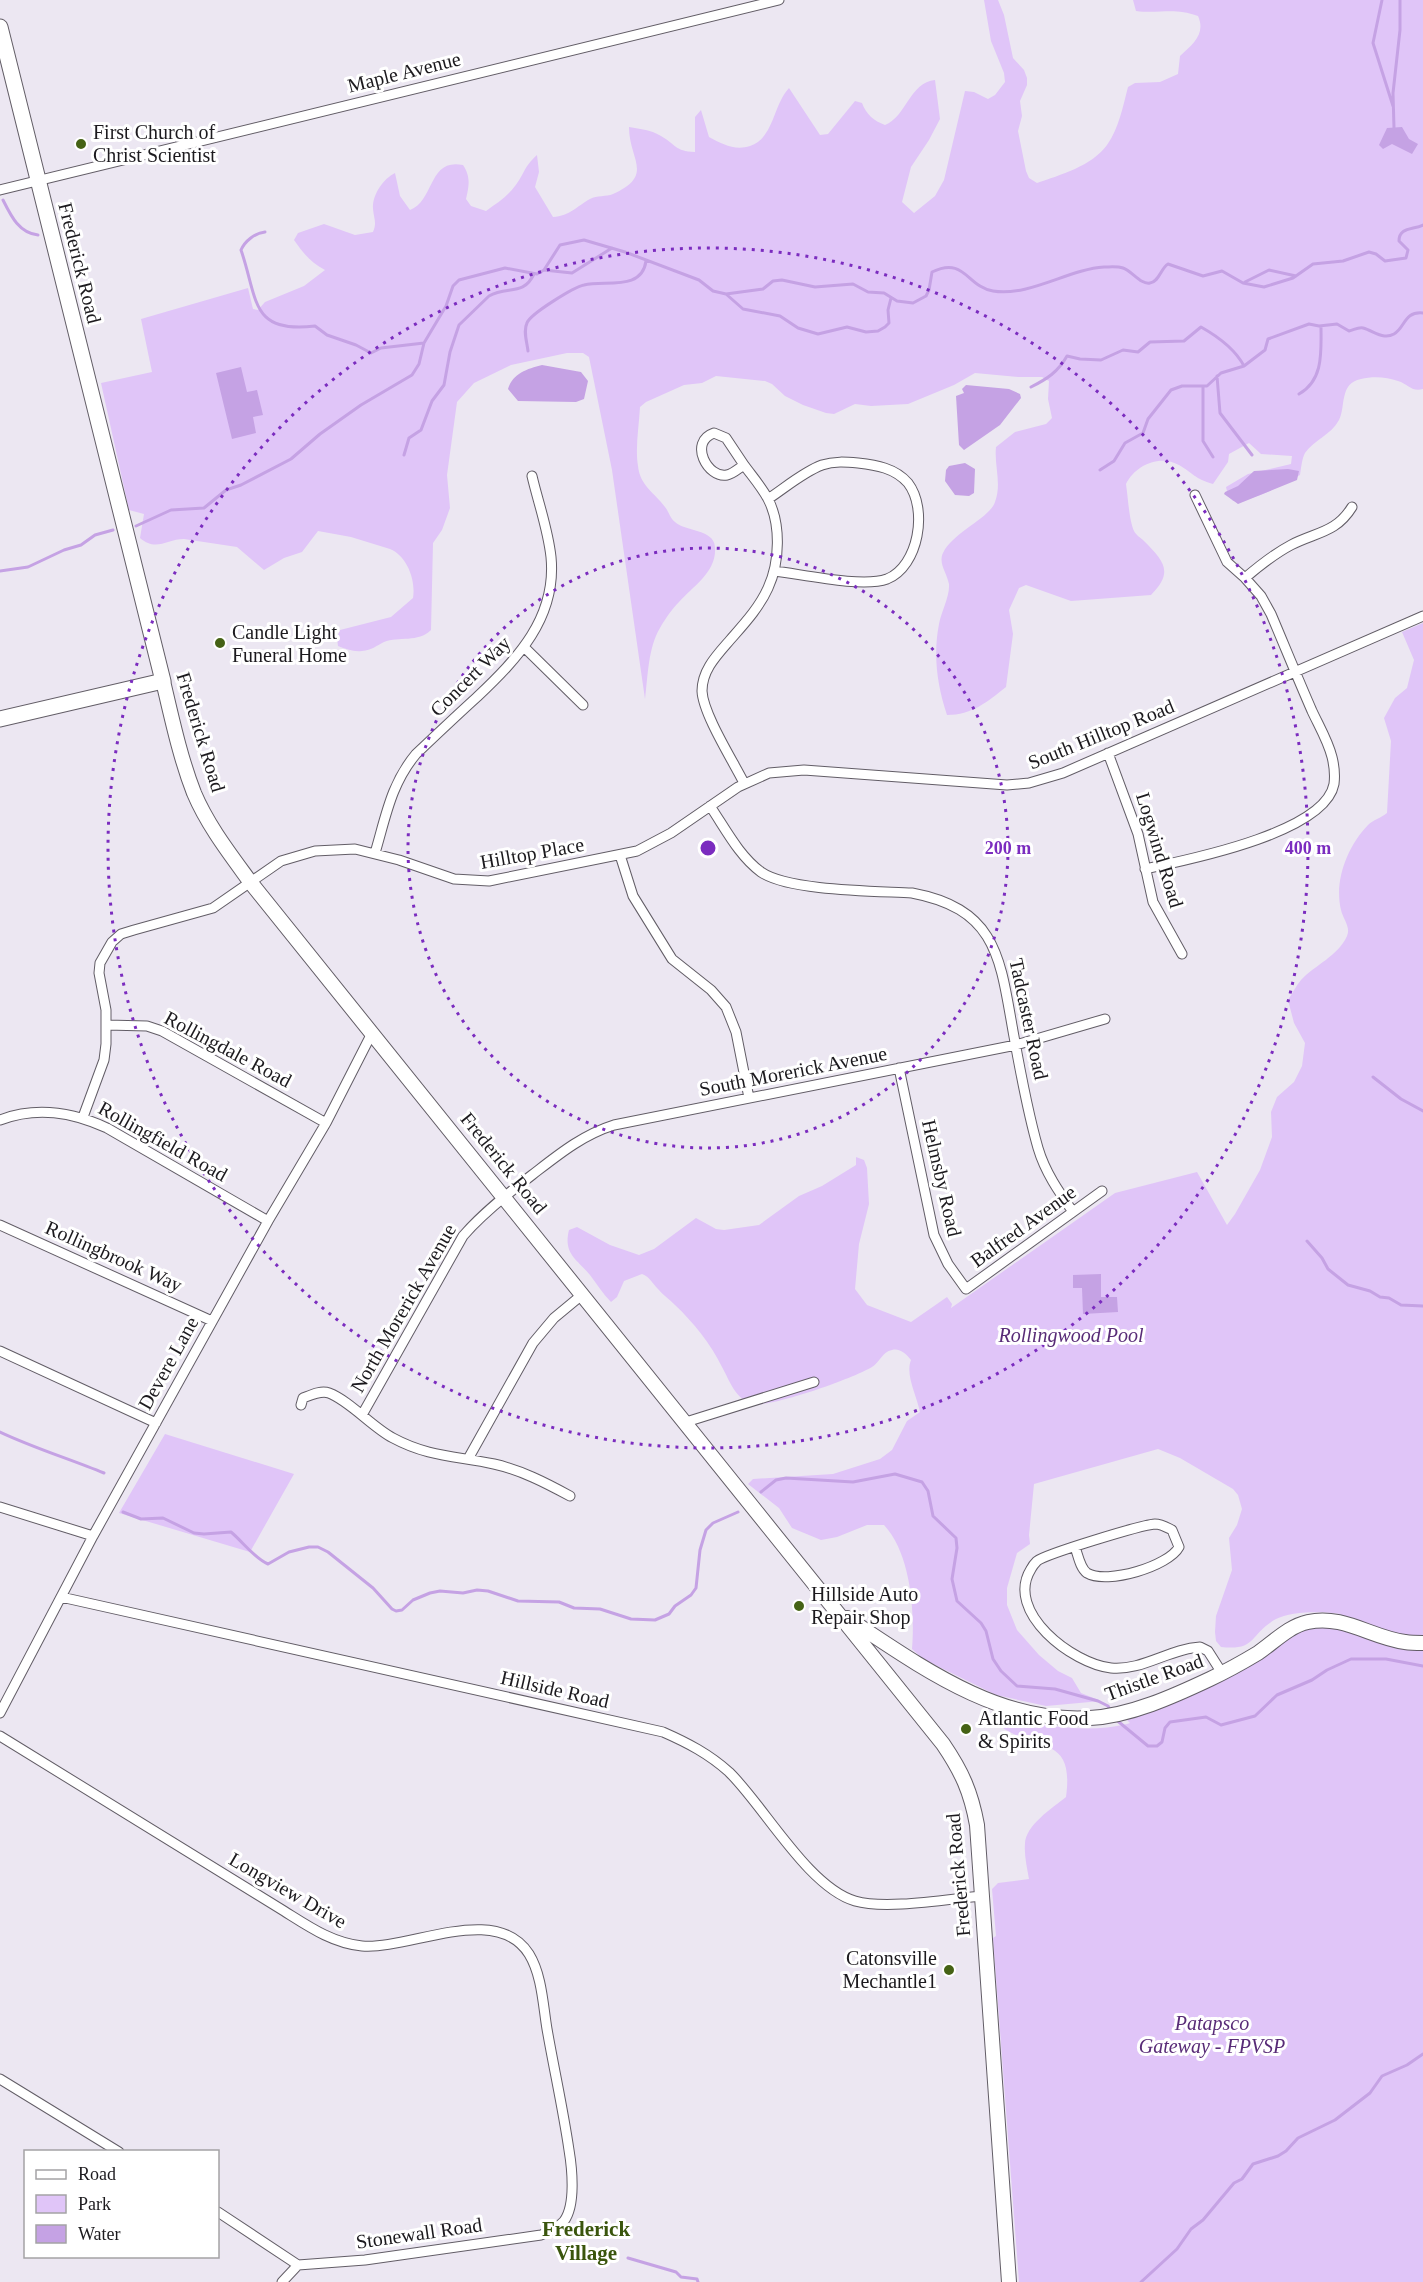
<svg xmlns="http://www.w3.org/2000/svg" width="1423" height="2282" viewBox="0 0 1423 2282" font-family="Georgia,serif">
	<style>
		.green { fill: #e0c5f8 }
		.water { fill: #c5a2e4 }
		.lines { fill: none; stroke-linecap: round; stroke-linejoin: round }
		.stream { stroke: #c5a2e4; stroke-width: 3 }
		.street-casing { stroke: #625d66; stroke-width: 11 }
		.secondary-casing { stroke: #625d66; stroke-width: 16 }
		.primary-casing { stroke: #625d66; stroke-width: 17 }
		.street { stroke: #fff; stroke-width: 9 }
		.secondary { stroke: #fff; stroke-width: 14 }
		.primary { stroke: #fff; stroke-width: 15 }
		.ring { fill: none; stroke: #7b2cbf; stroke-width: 3; stroke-dasharray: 3 6 }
		.poi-dot { fill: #456215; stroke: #fff; stroke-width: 2 }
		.labels { text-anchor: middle; stroke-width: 6; stroke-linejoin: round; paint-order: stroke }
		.street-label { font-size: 20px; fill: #1c1a1e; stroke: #fff }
		.poi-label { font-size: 20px; fill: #1c1a1e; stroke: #fff; text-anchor: start }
		.park-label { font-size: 20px; font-style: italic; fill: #582b77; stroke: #fff }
		.neighbourhood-label { font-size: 21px; font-weight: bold; fill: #3a550d; stroke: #fff }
		.centre { fill: #7b2cbf; stroke: #fff; stroke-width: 3 }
		.ring-label { font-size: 18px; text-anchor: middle; font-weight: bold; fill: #7b2cbf; stroke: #fff; stroke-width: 6; stroke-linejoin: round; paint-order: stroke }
	</style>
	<rect width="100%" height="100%" fill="#ece7f2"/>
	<path class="green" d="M984,0H998L1004,15L1013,58L1024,70L1027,78V85L1020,101L1022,116L1018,131L1026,171L1029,178L1037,183C1060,175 1092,166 1107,145C1119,128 1123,106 1128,87L1135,83L1160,82L1178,74L1180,56C1193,44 1206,34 1198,16C1174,7 1160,14 1136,11L1133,0H1423V389C1411,392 1408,384 1398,381C1387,377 1373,376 1361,379C1339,383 1346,407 1339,420C1331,435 1314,440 1305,453C1302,458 1301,469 1300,475C1278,487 1259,499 1233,501L1228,495L1226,487L1248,474L1291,464L1292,456L1261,454L1249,443L1229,454L1228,462L1213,484C1195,479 1193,473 1179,465C1160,454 1135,465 1126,484C1128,497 1129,520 1134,531C1136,535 1141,538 1144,541C1164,561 1174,572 1151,595L1071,601L1026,585L1019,588L1009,610L1013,634L1006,687C987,702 972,715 947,715C937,685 933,655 939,624C941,612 950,596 949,584C947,573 938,563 943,553C953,532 990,518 995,502C1002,483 994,466 996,447L1015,432L1046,424L1052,418L1048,399L1049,381L1042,377H1018L975,373L954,385L908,404L871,406L855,404L834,414L826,413L803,405L785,396L772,384L765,381L716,376L702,383L684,385L646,402L640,407C639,426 635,448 638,466C640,486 655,493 665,507C669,512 670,518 675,522C686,532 714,529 715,547C717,572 693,586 679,602C672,609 665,619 660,628C648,648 648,676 645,699L612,470L589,357L583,353H567L511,365L474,383L457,402L447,475L450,508L442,530L433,543L431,630C418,643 399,636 384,642C376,646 372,650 362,651C353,652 346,649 338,646L337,638L340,630L391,617L413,598C416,580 407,556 390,549L351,537L318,531L302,552L284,558L264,570L237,547L184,539C167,539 156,552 140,538L144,514L129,510L101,383L152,372L141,319L248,288L253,309L258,310L265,302L304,286L325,270C311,263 303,253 294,240L298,233L324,224L355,235L373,232C377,223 374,219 373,209C372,195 383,179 395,173L400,196L410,210C435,200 428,158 463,165C471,177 469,186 466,199L471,206L486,211C497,203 507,197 515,186C525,173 523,168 537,155L539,172L535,187L553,217C570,216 577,206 590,199C597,195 606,197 613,194C655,175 629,160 629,127C641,129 651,130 661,136C677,145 674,151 695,152V117L701,110L709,137C722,144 735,151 750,146C774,138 773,105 789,88L820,135L828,134L855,101L862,103C866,114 874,121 885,125C906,117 910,82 935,80L940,119L929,140L911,167L902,202L914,213L935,196L944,180L965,91L974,92L988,99L995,95L1005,82L1004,73L991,41Z
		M1423,623V2282H1019L993,1938L996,1936L992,1889L998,1883L1029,1879C1027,1868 1024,1855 1025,1844C1025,1826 1052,1808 1066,1797C1074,1738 1042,1751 1006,1730C999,1726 993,1719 988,1714C1033,1723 1081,1735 1127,1724L1130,1723L1123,1716L1309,1627L1324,1624L1341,1627V1614C1325,1611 1290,1611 1276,1619C1249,1634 1257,1651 1221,1647L1216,1641L1215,1632L1216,1616L1232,1570L1229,1538L1237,1525L1242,1509L1238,1495L1233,1489L1180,1458L1158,1449L1034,1484L1029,1535L1030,1544L1017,1553L1007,1588V1605L1017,1630L1039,1655L1058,1671L1072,1678L1081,1693L1101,1701L1046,1706L996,1695L923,1659L912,1649C915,1612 911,1554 884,1525H867L837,1537L821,1540L792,1528L779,1508L748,1484L753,1479L833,1474L880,1459L892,1450L907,1421L920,1412C917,1396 905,1375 911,1360C906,1354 900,1348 892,1350C882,1352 880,1362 872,1367C854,1378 773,1407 754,1404C735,1400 730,1381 722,1367C711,1344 693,1322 675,1305C669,1299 663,1295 658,1289C652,1283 650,1277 642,1274L624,1281L617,1297L611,1302C603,1294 597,1284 590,1275C577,1259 563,1254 569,1230L577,1227L610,1245L639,1255L654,1249L696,1218L716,1229L724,1230L759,1225L799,1196L822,1186L856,1165V1157L864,1160L867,1168L869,1204L859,1244L855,1289L867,1305L911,1322L947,1297L952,1304L951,1308L1115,1193L1197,1172L1227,1225L1235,1214L1260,1170L1272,1137L1271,1112L1277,1097L1294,1082L1302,1066L1305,1043L1294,1023L1288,1000C1292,994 1296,986 1301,980C1315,965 1338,956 1347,936C1351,927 1343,919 1341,910C1334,881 1347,847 1368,825C1373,820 1381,818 1387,813L1391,741L1384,718L1395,698L1407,688L1414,660L1402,632Z
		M165,1434L294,1474L250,1552L119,1513Z"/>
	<path class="water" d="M1402,127L1409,139L1418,144L1412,154L1392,144L1383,149L1379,145L1387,128Z
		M542,365L581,372L588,381L584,399L576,402L518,401L508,389C513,373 527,369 542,365Z
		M241,367L247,392L257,390L263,415L253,417L256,433L232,439L216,373Z
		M966,385L1009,389L1020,394L1021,398L1000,425L964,450L959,445L956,396L964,393L962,389Z
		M965,463L975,469L974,493L969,496L955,495L945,481L946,470L949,466Z
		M1288,469L1299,471L1297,480L1238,504L1224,494L1225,492L1238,486L1254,471Z
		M1101,1274V1297H1117L1118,1312L1083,1314L1082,1288H1073V1275Z"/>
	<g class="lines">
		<path class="stream" d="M1382,0L1373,43L1393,106
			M1394,128L1393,93L1400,30V0
			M3,200C11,216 19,233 38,235
			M265,232C255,233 245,241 241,250C258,299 250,334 315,326L327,335L356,345L371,353L381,348L424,343
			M544,270L572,273L612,248
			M1245,282L1269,270L1296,276
			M726,294L743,309L780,316L798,328L818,334L847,327L866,332L878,331L885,327L889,323L888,310L891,298
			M528,351C527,342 523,331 527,323C530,314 574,287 584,285C606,280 642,291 646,261
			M1217,376L1220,413L1252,455
			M1031,387C1047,379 1058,372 1067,356L1080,359L1101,360L1123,350L1138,352L1150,342L1184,341L1201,327C1217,336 1235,349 1244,366
			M1203,387V441L1213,457
			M1299,394C1324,380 1321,351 1321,326
			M404,455L409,438L421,430L432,401L444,385L450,352L459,325L489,296C507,285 523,297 534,274
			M1100,470L1114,461L1125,443L1143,433L1148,419L1171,390L1182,386H1207L1221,373L1244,366L1265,350L1268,339L1309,324L1319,326L1337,324L1349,331C1354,330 1358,327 1363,328C1374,331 1383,340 1394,334C1405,328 1404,311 1423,313
			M136,526L171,510L204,508L226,490L241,485L291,459L320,434L361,405L412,375L419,364L424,343L446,306L453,286L459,280L505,268L537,274L544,270L560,245L584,240L625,252L699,280L713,291L726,294L763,289L773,281L782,280L815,287L853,284L868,292L884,293L897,301L913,303L926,296L929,290L932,272C965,256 967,287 993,291C1029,297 1069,269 1104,267C1110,267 1117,266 1123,268C1132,271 1141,285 1150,283C1159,282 1161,268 1168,264L1203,276L1222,271L1243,283L1264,287L1293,278L1313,264L1343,261L1369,252L1376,254L1385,261L1406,258L1408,250L1399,241C1399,227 1413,230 1423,225
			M0,571L28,567L64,550L81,545L95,535L113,530
			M1373,1077L1401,1099L1423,1111
			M1307,1241L1322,1258L1328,1269L1348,1285L1370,1291L1380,1297L1389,1298L1401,1305L1423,1306
			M0,1432C34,1448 70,1459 104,1473
			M761,1492L776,1480L786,1478L853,1482L895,1474L922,1482L928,1491L933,1516L956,1538L957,1548L952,1579L957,1601L981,1623L986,1631L993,1659L1001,1671L1017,1686L1055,1689L1098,1701L1108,1706L1111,1712
			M123,1512L141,1519L163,1518L194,1533L204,1534L231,1532C243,1542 254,1558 268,1564L289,1552L309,1547H318L328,1552L373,1588L392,1609L396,1611L402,1610L413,1600L430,1593L440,1591L463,1593L477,1590L488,1591L518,1601L559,1602L574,1608L600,1609L631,1619L655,1620L669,1614L675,1606L691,1595L696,1588L700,1550L706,1530L713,1523L738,1512
			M1114,1718L1148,1746H1157L1162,1742L1165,1728L1170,1722L1206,1717L1221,1725L1255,1716L1277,1695L1312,1680L1327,1670L1351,1659H1386L1423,1666
			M628,2258L676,2272L681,2277L697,2279L698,2282
			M1141,2282L1177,2249L1191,2229L1203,2220L1234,2183L1242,2179L1253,2164L1278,2156L1286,2151L1298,2138L1335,2120L1370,2093L1382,2076L1407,2065L1423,2054"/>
		<g class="street-casing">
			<path id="street" d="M0,190L779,0
				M744,465L726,438L714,433C688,442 708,479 727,475C733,474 739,468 744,465C752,476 761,486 768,499C781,524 780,562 768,588C759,608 744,624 730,640C717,655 702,670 702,691C703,714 733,761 744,783
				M768,499C785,488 803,472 822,465C834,461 846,462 858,463C876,465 895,468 908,483C928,509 919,566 887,579C862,588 801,574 774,571
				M1245,578C1259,566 1274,554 1291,545C1316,532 1336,533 1352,507
				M525,648L583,705
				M1108,753L1138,834L1153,902L1182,954
				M710,806C725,828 739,856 761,872C788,891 876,891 912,893C997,909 1000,958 1013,1031C1020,1070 1027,1110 1038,1148C1045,1172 1059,1192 1073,1212
				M375,853C386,816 391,784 416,754C436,735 456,716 477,697C517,659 557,618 551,557C548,529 538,502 532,476
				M620,855L633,896L672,959L711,990L726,1007L736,1032L749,1098
				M1145,869C1187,860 1325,833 1334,784C1335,776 1334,765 1332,757C1328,741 1319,726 1312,711C1298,679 1285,647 1271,614L1261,596L1245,578L1227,562L1195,495
				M107,1025L147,1026L162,1031L326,1123
				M899,1068L934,1235L948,1264L966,1289L1102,1191
				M83,1117L104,1060L106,1044V1010L99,973L100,963L112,942L121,934L134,930L213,908L281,861L315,851L355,849L399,860L454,879L489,881L637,851L671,833L738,787L769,773L804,770L1007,785L1029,783L1063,773L1423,616
				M0,1120C37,1106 72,1112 107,1128L268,1221
				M0,1225L212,1321
				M0,1351L156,1423
				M301,1405L303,1398C311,1395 321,1390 329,1393C350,1401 372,1427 393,1438C428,1457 457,1456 494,1464C521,1470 546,1483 570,1496
				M362,1415L463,1236C483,1213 507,1194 532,1175C558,1155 582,1135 614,1125L1016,1045L1105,1019
				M686,1422L814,1382
				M468,1459L533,1343L554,1318L583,1294
				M0,1507L93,1536
				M1075,1547C1078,1555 1080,1568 1087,1573C1107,1585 1169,1566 1179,1547L1172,1530C1166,1527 1161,1524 1155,1524C1141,1525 1046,1554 1037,1561C1036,1562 1032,1567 1031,1569C1004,1612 1073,1664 1111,1668C1142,1671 1169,1649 1200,1647L1208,1651L1222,1673
				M61,1597L663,1732C688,1743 709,1754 729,1772C764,1806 808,1887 855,1901C886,1910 948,1899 982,1896
				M0,1713L93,1536L268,1221L326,1123L372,1033
				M0,1736L284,1911C308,1926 332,1943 362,1946C410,1950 496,1902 529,1954C542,1975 543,2005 547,2029C554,2069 563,2109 569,2150C572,2168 576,2205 564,2221C558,2228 550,2231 541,2235L365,2260L298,2265L282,2282
				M0,2079L119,2152
				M218,2212L298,2265"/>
		</g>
		<g class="secondary-casing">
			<path id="secondary" d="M163,681C172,719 180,757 194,793C208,826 230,854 251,883L943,1744C962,1772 971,1792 977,1825L1009,2282
				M847,1618C920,1666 998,1724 1090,1718C1130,1716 1174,1696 1210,1679C1227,1671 1243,1662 1258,1653C1274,1642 1289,1626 1308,1622C1343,1614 1372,1638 1405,1642C1411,1643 1417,1643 1423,1643"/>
		</g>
		<g class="primary-casing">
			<path id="primary" d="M0,27L163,681L0,719"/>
		</g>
		<use href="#street" class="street"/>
		<use href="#secondary" class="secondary"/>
		<use href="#primary" class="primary"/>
	</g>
	<g class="ring">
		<circle cx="708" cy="848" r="300"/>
		<circle cx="708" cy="848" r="600"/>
	</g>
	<g class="poi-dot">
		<circle cx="81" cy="144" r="6"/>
		<circle cx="220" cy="643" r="6"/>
		<circle cx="799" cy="1606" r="6"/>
		<circle cx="966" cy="1729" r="6"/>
		<circle cx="949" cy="1970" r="6"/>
	</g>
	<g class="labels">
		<g class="street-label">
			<text transform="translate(404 72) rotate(-14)" y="7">Maple Avenue</text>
			<text transform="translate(80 263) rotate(76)" y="7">Frederick Road</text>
			<text transform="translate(470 676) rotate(-45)" y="7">Concert Way</text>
			<text transform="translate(201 732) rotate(73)" y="7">Frederick Road</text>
			<text transform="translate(1101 734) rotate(-22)" y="7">South Hilltop Road</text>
			<text transform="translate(1160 850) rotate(73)" y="7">Logwind Road</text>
			<text transform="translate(532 853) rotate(-10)" y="7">Hilltop Place</text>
			<text transform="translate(1029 1019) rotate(78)" y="7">Tadcaster Road</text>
			<text transform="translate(228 1049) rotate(28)" y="7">Rollingdale Road</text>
			<text transform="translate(793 1071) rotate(-11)" y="7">South Morerick Avenue</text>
			<text transform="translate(163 1141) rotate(29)" y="7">Rollingfield Road</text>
			<text transform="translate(504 1163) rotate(51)" y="7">Frederick Road</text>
			<text transform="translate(942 1178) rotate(77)" y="7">Helmsby Road</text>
			<text transform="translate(1023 1226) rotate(-36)" y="7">Balfred Avenue</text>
			<text transform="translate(114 1256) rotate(24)" y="7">Rollingbrook Way</text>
			<text transform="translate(403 1308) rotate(-60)" y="7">North Morerick Avenue</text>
			<text transform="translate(168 1363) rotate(-61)" y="7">Devere Lane</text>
			<text transform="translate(1154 1677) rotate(-20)" y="7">Thistle Road</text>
			<text transform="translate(555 1689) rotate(13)" y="7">Hillside Road</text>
			<text transform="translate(958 1875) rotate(-95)" y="7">Frederick Road</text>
			<text transform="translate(288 1890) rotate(30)" y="7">Longview Drive</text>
			<text transform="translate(419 2233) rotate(-8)" y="7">Stonewall Road</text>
		</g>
		<g class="poi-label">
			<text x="93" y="139">First Church of<tspan x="93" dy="23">Christ Scientist</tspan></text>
			<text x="232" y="639">Candle Light<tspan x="232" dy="23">Funeral Home</tspan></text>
			<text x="811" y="1601">Hillside Auto<tspan x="811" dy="23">Repair Shop</tspan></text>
			<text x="978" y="1725">Atlantic Food<tspan x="978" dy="23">&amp; Spirits</tspan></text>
			<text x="937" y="1965" text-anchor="end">Catonsville<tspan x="937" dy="23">Mechantle1</tspan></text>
		</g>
		<g class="park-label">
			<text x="1071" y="1342">Rollingwood Pool</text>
			<text x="1212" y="2030">Patapsco<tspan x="1212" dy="23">Gateway - FPVSP</tspan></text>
		</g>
		<g class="neighbourhood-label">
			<text x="586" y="2236">Frederick<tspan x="586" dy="24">Village</tspan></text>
		</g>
	</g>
	<circle cx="708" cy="848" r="9" class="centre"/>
	<g class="ring-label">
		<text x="1008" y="854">200 m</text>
		<text x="1308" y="854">400 m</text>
	</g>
	<rect x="24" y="2150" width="195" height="108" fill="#ffffff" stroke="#a4a3a5" stroke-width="1.5"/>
	<rect x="36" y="2170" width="30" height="9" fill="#ffffff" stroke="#a4a3a5" stroke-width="1.5"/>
	<text x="78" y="2180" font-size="18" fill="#1c1a1e">Road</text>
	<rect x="36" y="2195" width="30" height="18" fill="#e0c5f8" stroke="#a4a3a5" stroke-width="1.5"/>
	<text x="78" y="2210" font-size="18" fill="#1c1a1e">Park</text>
	<rect x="36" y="2225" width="30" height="18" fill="#c5a2e4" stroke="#a4a3a5" stroke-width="1.5"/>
	<text x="78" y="2240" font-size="18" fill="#1c1a1e">Water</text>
</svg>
